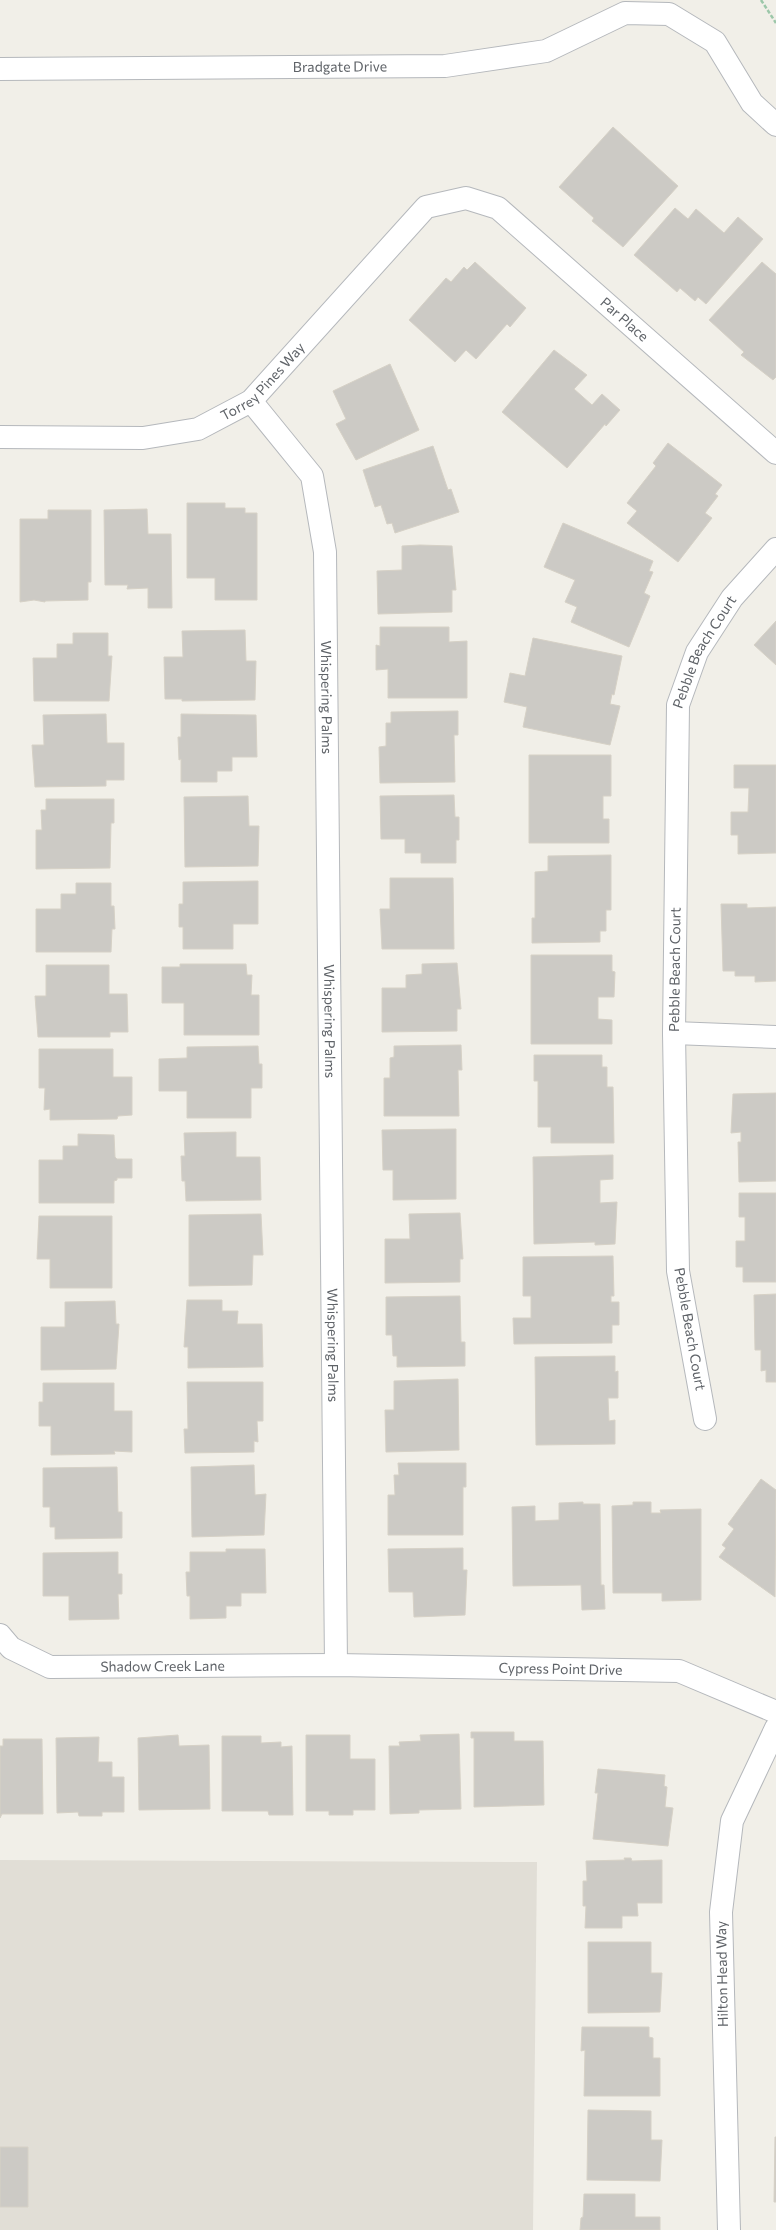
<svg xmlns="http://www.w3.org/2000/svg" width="776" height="2230" viewBox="0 0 776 2230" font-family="Commissioner,sans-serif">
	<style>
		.education { fill: #e1ded6 }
		.building { fill: #cccac5; stroke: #d6d1c6 }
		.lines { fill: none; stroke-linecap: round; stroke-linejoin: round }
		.minor-casing { stroke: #b5b8bc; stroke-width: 24 }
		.path { stroke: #9cc7a9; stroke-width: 2.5; stroke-dasharray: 4 2; stroke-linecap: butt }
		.minor { stroke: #fff; stroke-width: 22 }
		.labels { text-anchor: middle; stroke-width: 4; stroke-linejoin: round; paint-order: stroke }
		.street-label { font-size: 14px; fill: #5f6368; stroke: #fff }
	</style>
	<rect width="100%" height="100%" fill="#f1efe8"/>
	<path class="education" d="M0,1860L537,1862L533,2230H0Z"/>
	<path class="building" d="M613,127L678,186L623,247L592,221L594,218L559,187Z
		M675,208L688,219L696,209L724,233L738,217L763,239L706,304L698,297L695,301L680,288L677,292L634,255Z
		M475,262L526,308L510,327L507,324L476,359L466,350L455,362L409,320L446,278L451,282L464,267L467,270Z
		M762,262L776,274V377L773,380L741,355L744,352L709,320Z
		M554,350L587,375L574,389L592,405L602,394L620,410L606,426L605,424L567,468L502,412Z
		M390,364L419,430L356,460L336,424L346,419L333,391Z
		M668,443L722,485L715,494L718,496L705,513L712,518L678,562L627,523L637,511L627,503L656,466L653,463Z
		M433,446L448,490L451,489L459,512L395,533L392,523L387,524L381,505L375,507L363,470Z
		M187,503H225V508H245V513H257V600H215V578H187Z
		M147,509L148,534H171L172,608H148V588L127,589L128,585H105L104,510Z
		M48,510H91V582H88V600L45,601V602L34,600L20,602V519H48Z
		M563,523L653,561L649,571L653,572L644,593L650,596L629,647L571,622L577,607L565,602L575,580L544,567Z
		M420,545L452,546L456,590H452V612L378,614L377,571L402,570V546Z
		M776,621V665L754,645Z
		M380,627H449V642L467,641V698H388V669L376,670V645L380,646Z
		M245,630L246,661H256L255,700L182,701V699H165L164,657H183L182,631Z
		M73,633H108V656H112L109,701H34L33,658H57V644H73Z
		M533,638L622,656L614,695L612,694L610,704L620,706L610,745L523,727L527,707L504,702L510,673L525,676Z
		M458,711V735H454L455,782L380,783L379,747L386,746V723H391V712Z
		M106,714L107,743H124V780H106V786L35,787L32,745H44L43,715Z
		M181,714L256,715L257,757H232V771H217V782H181V759L179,760L178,737H181Z
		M529,755H611V796H603V819H609V843H529Z
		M734,765H776V853L738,854V835H731V812H748L749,788H734Z
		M454,795L455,817H459V840H456V863H421V853H405V839H381L380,796Z
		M248,796L249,826H259L258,866L185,867L184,797Z
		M46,799H114V823H111L110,868L36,869V830H42L41,810H46Z
		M611,855V910H606V931H600V942L532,943V918H535V872L548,871V856Z
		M390,878H453L454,949H382L380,909H390Z
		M258,881V924H233V949H183V927H179V904H183V882Z
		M76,883H111V906H114L115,929H112L111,952H36V909H61V894H76Z
		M721,904H747V908L776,907V981L755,982V976H735V971H723Z
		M531,955H612V971L615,972L614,997H598V1019L612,1020V1044H531Z
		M457,963L461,1009H457V1031L382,1032V988H406V975L422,974V964Z
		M180,964H246L247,975H252L251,995H259V1035H184V1003H162V967H180Z
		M46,965H109V994H127L128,1032H110V1037H38L35,996H46Z
		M461,1045L462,1070H458L459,1116H384V1078H390V1058L394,1057V1046Z
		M258,1046L259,1064H262V1088H251V1118H187V1091H159V1059L187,1058V1047Z
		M39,1049H113V1077H132V1115L118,1116L117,1119L50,1120V1109L44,1110L45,1088H39Z
		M534,1055H602V1067H607V1087H613L614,1143H551V1127H538V1081H534Z
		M776,1093V1181L739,1182L738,1142H741V1132L731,1133L733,1094Z
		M456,1129V1199L393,1200V1170H383L382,1130Z
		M236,1132V1157H260L261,1200L186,1201L185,1181H182L181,1156H185L184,1133Z
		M78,1134L114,1135L115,1157L117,1159H132V1178H117V1180L114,1181V1203H39V1160H63V1146H78Z
		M613,1155V1179L600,1180V1203L617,1202L615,1244L595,1245V1242L534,1244L533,1157Z
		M739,1193H776V1282H743V1267H736V1241H745V1217H739Z
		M460,1213L463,1259H460V1282L385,1283V1239H410L409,1214Z
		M261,1214L263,1255H253L252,1285L189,1286V1215Z
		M39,1216H112V1288H50V1259H37Z
		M613,1256L614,1296H611V1302H619V1325H612V1343L514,1344L513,1318H531V1296H523V1257Z
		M776,1294V1382H766V1370L761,1371V1350H755L754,1295Z
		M460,1296L461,1342H465V1366L397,1367V1356H393L392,1335H386V1297Z
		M187,1300H222V1311H238L237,1324H262L263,1367L188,1368V1347H184Z
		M115,1301L116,1324H119L116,1369L41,1370V1327H65V1302Z
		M615,1356V1372L618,1371V1398H608L609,1421L615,1420V1444L536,1445L535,1357Z
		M458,1379L459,1450L386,1452L385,1410H394V1381Z
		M187,1382H263V1421H257L258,1442L254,1441V1452L185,1453L184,1429H188Z
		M43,1383H114V1411H132V1452L114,1451L115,1454L51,1455V1426H39V1402H43Z
		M398,1463H466V1487H463V1535H388V1495H395L394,1475H399Z
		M254,1465L255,1495L266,1494L264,1535L192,1537L191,1467Z
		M117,1467L118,1512H122V1538L55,1539V1527H50V1507H43V1468Z
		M761,1479L776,1490L775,1597L719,1557L726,1548L722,1545L734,1529L728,1524Z
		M583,1502V1504H600L601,1585H604L605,1609L582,1610L581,1585L513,1586L512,1507L535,1506V1521L559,1520V1503Z
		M633,1502H651V1513H661L660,1510L701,1509V1600L662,1601V1593H613L612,1506L633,1505Z
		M463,1548V1570H467L465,1615L414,1617L413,1592H389L388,1549Z
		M226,1549H265L266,1593H241V1606H226V1618L190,1619V1596H187L186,1572H190V1552H226Z
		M118,1552V1574H122V1594H118L119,1619L69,1620V1596H43V1553Z
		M471,1732H514V1741H543L544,1805L474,1807V1738H471Z
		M459,1734L461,1809L419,1810V1813L390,1814L389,1746H400L399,1742L421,1741L420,1735Z
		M178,1735L179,1746L209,1745L210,1809L139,1810L138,1738Z
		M306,1735H350V1759H375V1810H353V1815H329V1811H306Z
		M222,1736H261V1743L281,1742V1747L292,1746L293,1815H269L268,1811H222Z
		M99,1737L98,1762H112V1777H124V1812H102V1816H79L78,1812L57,1813L56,1738Z
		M3,1739H42L43,1814H2L0,1818V1746H3Z
		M598,1769L665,1775L664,1786L667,1787L665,1807L673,1808L668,1846L593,1839L598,1793H595Z
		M624,1858H631L632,1861L662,1860V1903H637L638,1916H622V1928H585L586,1906H583V1881H587L586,1861L625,1860Z
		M588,1942H651V1973H662L660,2012L588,2013Z
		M582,2027H649V2037L653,2038V2058H660V2096H584L585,2050L581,2051Z
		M588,2110L651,2111V2140H662L660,2181L587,2180Z
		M775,2137H776V2202H774Z
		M0,2147H28V2207H0Z
		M584,2194H635V2217H660V2230H580L581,2218L583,2217Z"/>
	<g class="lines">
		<g class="minor-casing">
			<g id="minor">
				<path id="s1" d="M0,69L445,66L546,51L625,13L669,14L715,42L752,103L776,125"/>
				<path id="s2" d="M251,401L312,476L325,552L336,1665"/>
				<path id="s3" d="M0,437L143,438L198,429L251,401L426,207L466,198L498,208L776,453"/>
				<path d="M674,1033L776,1037"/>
				<path id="s4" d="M705,1419L678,1271L674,1033L678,705L697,652L732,598L776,549"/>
				<path id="s5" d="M0,1635L11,1648L50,1667L336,1665L679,1671L776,1712"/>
				<path d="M729,2230L721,1912L732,1821L776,1728"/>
			</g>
		</g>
		<path class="path" d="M761,0L776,23"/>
		<use href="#minor" class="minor"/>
	</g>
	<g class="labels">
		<g class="street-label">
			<text dy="5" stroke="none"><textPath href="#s1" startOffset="340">Bradgate Drive</textPath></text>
			<text dy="5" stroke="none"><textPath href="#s3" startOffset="763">Par Place</textPath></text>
			<text dy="5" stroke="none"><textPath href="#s3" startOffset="280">Torrey Pines Way</textPath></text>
			<text dy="5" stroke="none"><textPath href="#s4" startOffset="776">Pebble Beach Court</textPath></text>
			<text dy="5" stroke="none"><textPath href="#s2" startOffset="319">Whispering Palms</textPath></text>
			<text dy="5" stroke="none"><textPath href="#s4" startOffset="452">Pebble Beach Court</textPath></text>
			<text dy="5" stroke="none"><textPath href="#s2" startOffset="643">Whispering Palms</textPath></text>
			<text transform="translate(690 1329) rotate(80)" y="5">Pebble Beach Court</text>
			<text dy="5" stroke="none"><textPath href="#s2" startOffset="967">Whispering Palms</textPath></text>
			<text dy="5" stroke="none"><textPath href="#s5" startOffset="173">Shadow Creek Lane</textPath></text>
			<text dy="5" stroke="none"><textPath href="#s5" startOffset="571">Cypress Point Drive</textPath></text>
			<text transform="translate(722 1974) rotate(-91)" y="5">Hilton Head Way</text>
		</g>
	</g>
</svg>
